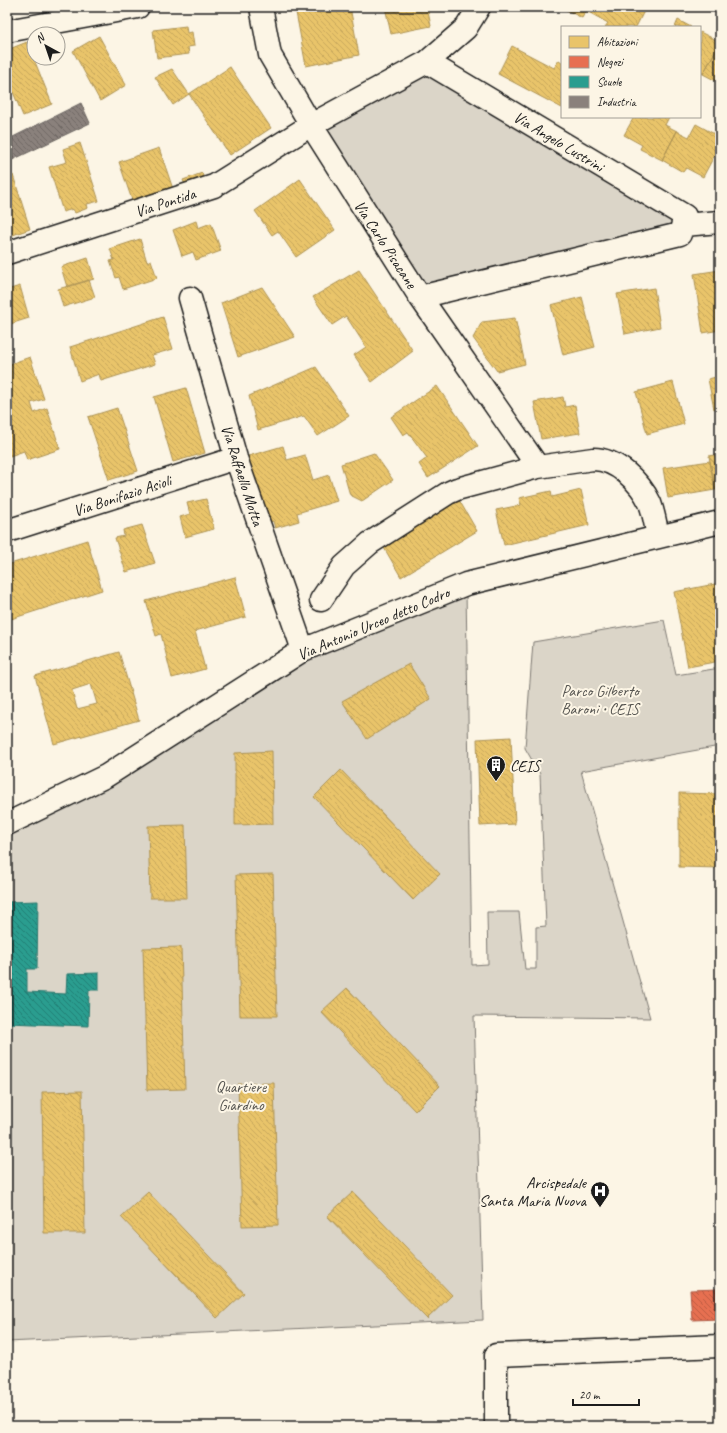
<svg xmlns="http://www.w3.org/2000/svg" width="727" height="1433" viewBox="0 0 727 1433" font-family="Caveat,sans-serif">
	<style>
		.green { fill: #dbd5c8; stroke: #7c7872 }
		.homes { fill: url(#homes-back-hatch); stroke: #ac9253; fill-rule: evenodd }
		.shops { fill: url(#shops-back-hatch); stroke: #aa5641 }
		.schools { fill: url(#schools-back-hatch); stroke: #26766c }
		.industry { fill: url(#industry-back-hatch); stroke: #69635f }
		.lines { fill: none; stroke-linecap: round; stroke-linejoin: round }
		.minor-casing { stroke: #1c1c1c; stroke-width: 25 }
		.minor { stroke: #fcf5e5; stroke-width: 22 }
		.labels { text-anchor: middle; stroke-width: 4; stroke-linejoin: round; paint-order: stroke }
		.street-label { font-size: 16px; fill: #1c1c1c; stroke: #fcf5e5 }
		.park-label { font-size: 16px; fill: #555450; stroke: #fcf5e5 }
		.poi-label { font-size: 16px; fill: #1c1c1c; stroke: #fcf5e5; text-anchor: start }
	</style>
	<defs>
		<pattern id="homes-back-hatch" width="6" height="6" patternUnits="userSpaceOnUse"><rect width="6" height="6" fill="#e9c46a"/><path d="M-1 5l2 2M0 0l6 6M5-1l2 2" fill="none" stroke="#c7a85b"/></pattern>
		<pattern id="shops-back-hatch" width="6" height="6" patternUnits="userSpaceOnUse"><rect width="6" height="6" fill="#e76f51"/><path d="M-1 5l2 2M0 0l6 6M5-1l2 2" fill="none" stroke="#ba5a42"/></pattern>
		<pattern id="schools-back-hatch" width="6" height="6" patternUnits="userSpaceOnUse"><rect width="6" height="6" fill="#2a9d8f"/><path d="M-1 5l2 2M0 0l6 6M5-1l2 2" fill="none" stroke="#237f74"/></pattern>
		<pattern id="industry-back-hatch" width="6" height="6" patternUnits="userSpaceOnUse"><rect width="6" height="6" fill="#8a817c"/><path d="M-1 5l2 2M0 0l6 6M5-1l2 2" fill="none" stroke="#706965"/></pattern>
	</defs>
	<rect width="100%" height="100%" fill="#fcf5e5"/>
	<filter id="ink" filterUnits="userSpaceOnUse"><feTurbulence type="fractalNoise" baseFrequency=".025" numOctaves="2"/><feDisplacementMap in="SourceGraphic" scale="8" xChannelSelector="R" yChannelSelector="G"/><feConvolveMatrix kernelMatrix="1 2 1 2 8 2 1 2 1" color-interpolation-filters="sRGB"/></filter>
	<g filter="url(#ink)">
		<path class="green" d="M427,62L685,216L680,234L420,297L311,125Z
			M466,590L472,965L488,964L487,912H519L525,969H536V927L546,926L540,774L525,748L533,642L664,620L676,675L720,668V746L581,771L650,1018L474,1016L483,1320L7,1342V830L305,656Z"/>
		<path class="homes" d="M295,7H350L359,55L306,66Z
			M385,7H427L431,26L391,34Z
			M561,7H596L592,14L586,11L582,18Z
			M596,7H646L636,27H605L608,23L592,14Z
			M678,20L691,27H675Z
			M186,26L187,33L192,32L194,46L188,47L189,54L157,58L153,30Z
			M700,32L720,42L703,74L700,73Z
			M99,36L126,85L100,101L73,51Z
			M27,42L52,104L23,116L13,92L7,94V75L11,73L7,65V50Z
			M720,43V83L703,74Z
			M512,46L554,68L559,60L562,62V108L498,74Z
			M230,67L271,128L230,155L189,94Z
			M172,69L189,94L173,105L155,77Z
			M634,117H669L665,125L677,131L662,160L640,149L642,145L624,135Z
			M696,124L720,137V145L703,177L686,168L683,172L662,160L677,131L689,137Z
			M80,143L99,201L87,204L88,208L75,213L73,209L63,212L49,167L67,162L63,149Z
			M159,148L173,189L133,203L119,162Z
			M202,173L206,185L188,192L183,180Z
			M13,175L30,229L7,237V177Z
			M300,179L335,230L296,257L278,231L272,235L255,211Z
			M196,221L198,228L211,223L221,251L196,260L193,252L182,256L173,230Z
			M140,239L147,262L151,260L157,278L123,289L119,277L116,278L110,261L114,260L110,249Z
			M88,258L94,279L67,287L61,267Z
			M359,270L413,351L372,382L354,355L366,347L346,316L332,325L313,297Z
			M720,270V330L703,333L694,274Z
			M89,280L95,297L63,307L58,289Z
			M20,286L29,318L7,325V290Z
			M262,287L295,337L238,357L221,303Z
			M654,288L660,327L625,334L617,294Z
			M582,297L595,347L563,355L551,305Z
			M163,317L173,349L152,355L155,364L101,381L99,374L80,381L70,347Z
			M515,318L525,364L497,371L473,338L482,322Z
			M30,357L44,399L31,403L34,413L47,408L60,449L27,460L24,451L7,457V365Z
			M316,367L349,416L318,436L304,416L258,430L249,396Z
			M720,376V407L714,409L708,379Z
			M673,382L684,424L647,434L636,392Z
			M437,386L478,446L428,478L419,464L427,458L408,432L403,435L391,417Z
			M186,388L205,453L173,462L154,397Z
			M563,397L565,407L575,405L580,433L541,439L534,402Z
			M117,408L138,471L109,480L88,417Z
			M283,446L287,460L305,455L313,480L329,475L337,501L297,513L299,521L275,528L273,521L265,523L245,457Z
			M374,453L393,480L362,501L350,495L341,464Z
			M720,454V489L715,490L709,456Z
			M710,461L715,490L668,498L663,468Z
			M581,490L589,525L504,545L496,510L521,505L519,498L551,491L552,497Z
			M206,499L214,529L185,537L180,517L190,514L187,503Z
			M459,500L477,531L401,577L383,546Z
			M142,525L155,563L126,572L115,538L124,536L123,530Z
			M87,540L102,590L11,619L7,607V565Z
			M235,577L246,617L195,631L205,669L172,678L161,634L156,636L146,601Z
			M720,583V661L688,667L674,592Z
			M119,652L139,720L54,744L35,676ZM91,684L97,704L77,709L72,690Z
			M409,664L431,699L367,739L342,701Z
			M511,737L515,824L480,826L477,739Z
			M272,751L273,824L235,825V753Z
			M341,770L440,874L413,900L314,797Z
			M679,793L720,794V868L679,867Z
			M185,825L187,898H150L148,826Z
			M273,874L277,1016H240L236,875Z
			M181,947L185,1089L147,1090L143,948Z
			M347,988L440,1086L415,1111L321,1012Z
			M274,1083L278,1225L242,1226L238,1084Z
			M82,1091L85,1233H44L42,1092Z
			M148,1192L244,1293L217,1318L121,1217Z
			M353,1192L452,1295L427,1319L327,1216Z"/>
		<path class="shops" d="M720,1289V1319L692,1320L690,1290Z"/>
		<path class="schools" d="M38,901L37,969H27V992L66,994L67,974L99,973V990H89L88,1026L7,1023V902Z"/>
		<path class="industry" d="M81,103L90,123L8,162L7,140Z"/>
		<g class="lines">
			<g class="minor-casing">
				<path id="minor" d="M261,7L270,55L311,125L420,297L538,467
					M7,31L138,7
					M683,225L720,222
					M7,253L214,186L311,125L427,62L466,28L479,7
					M420,297L680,234L685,216L427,62
					M190,298L236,458L303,650
					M7,531L236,458
					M321,600L344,566L370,543L448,493L457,489L538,467L593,459C617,459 640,482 650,503C654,514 656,526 658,537
					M7,824L106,776L303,650L466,584L720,522
					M496,1426V1355L720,1346"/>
			</g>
			<use href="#minor" class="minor"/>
		</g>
	</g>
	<defs>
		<g id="building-pin" transform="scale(1)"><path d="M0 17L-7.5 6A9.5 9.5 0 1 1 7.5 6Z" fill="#1c1c1c" stroke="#fcf5e5"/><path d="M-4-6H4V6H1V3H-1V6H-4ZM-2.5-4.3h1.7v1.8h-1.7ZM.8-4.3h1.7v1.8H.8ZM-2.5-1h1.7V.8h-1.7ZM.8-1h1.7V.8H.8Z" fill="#fff"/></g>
		<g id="hospital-pin" transform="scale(1)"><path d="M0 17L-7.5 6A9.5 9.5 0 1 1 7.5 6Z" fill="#1c1c1c" stroke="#fcf5e5"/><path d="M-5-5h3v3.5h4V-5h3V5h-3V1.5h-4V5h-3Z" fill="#fff"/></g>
	</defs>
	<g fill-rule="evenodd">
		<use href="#building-pin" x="496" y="765"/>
		<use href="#hospital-pin" x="600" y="1191"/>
	</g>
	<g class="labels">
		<g class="street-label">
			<text transform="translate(559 141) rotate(31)" y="6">Via Angelo Lustrini</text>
			<text transform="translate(165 202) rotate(-18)" y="6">Via Pontida</text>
			<text transform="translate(386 244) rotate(57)" y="6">Via Carlo Pisacane</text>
			<text transform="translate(243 475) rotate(72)" y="6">Via Raffaello Motta</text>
			<text transform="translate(122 495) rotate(-18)" y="6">Via Bonifazio Asioli</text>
			<text transform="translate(373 623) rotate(-23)" y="6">Via Antonio Urceo detto Codro</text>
		</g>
		<g class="park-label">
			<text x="600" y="696">Parco Gilberto<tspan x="600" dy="18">Baroni • CEIS</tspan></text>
			<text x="241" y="1092">Quartiere<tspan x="241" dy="18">Giardino</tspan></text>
		</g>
		<g class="poi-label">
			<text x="510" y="771">CEIS</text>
			<text x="586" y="1188" text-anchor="end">Arcispedale<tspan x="586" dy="18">Santa Maria Nuova</tspan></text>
		</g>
	</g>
	<rect width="727" height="1433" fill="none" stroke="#fcf5e5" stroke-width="24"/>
	<rect x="12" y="12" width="703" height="1409" fill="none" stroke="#1c1c1c" stroke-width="1.5" filter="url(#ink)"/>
	<rect x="561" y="26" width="140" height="92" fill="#fcf5e5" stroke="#a29e95"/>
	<rect x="569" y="36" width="20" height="12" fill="#e9c46a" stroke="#a29e95"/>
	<text x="597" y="46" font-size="12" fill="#1c1c1c">Abitazioni</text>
	<rect x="569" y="56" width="20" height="12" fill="#e76f51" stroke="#a29e95"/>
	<text x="597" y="66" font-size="12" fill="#1c1c1c">Negozi</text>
	<rect x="569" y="76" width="20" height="12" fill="#2a9d8f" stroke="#a29e95"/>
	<text x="597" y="86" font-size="12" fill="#1c1c1c">Scuole</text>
	<rect x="569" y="96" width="20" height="12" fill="#8a817c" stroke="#a29e95"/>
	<text x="597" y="106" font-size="12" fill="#1c1c1c">Industria</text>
	<g transform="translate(46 46) rotate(320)"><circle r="19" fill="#fcf5e5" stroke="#a29e95"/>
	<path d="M0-3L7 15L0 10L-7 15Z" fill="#1c1c1c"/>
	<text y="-6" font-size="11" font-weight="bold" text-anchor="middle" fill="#1c1c1c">N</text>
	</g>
	<path d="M573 1399v6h66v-6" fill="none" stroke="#1c1c1c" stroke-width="2"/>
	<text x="579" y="1399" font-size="12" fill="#1c1c1c" stroke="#fcf5e5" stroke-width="3" paint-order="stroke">20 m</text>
</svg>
